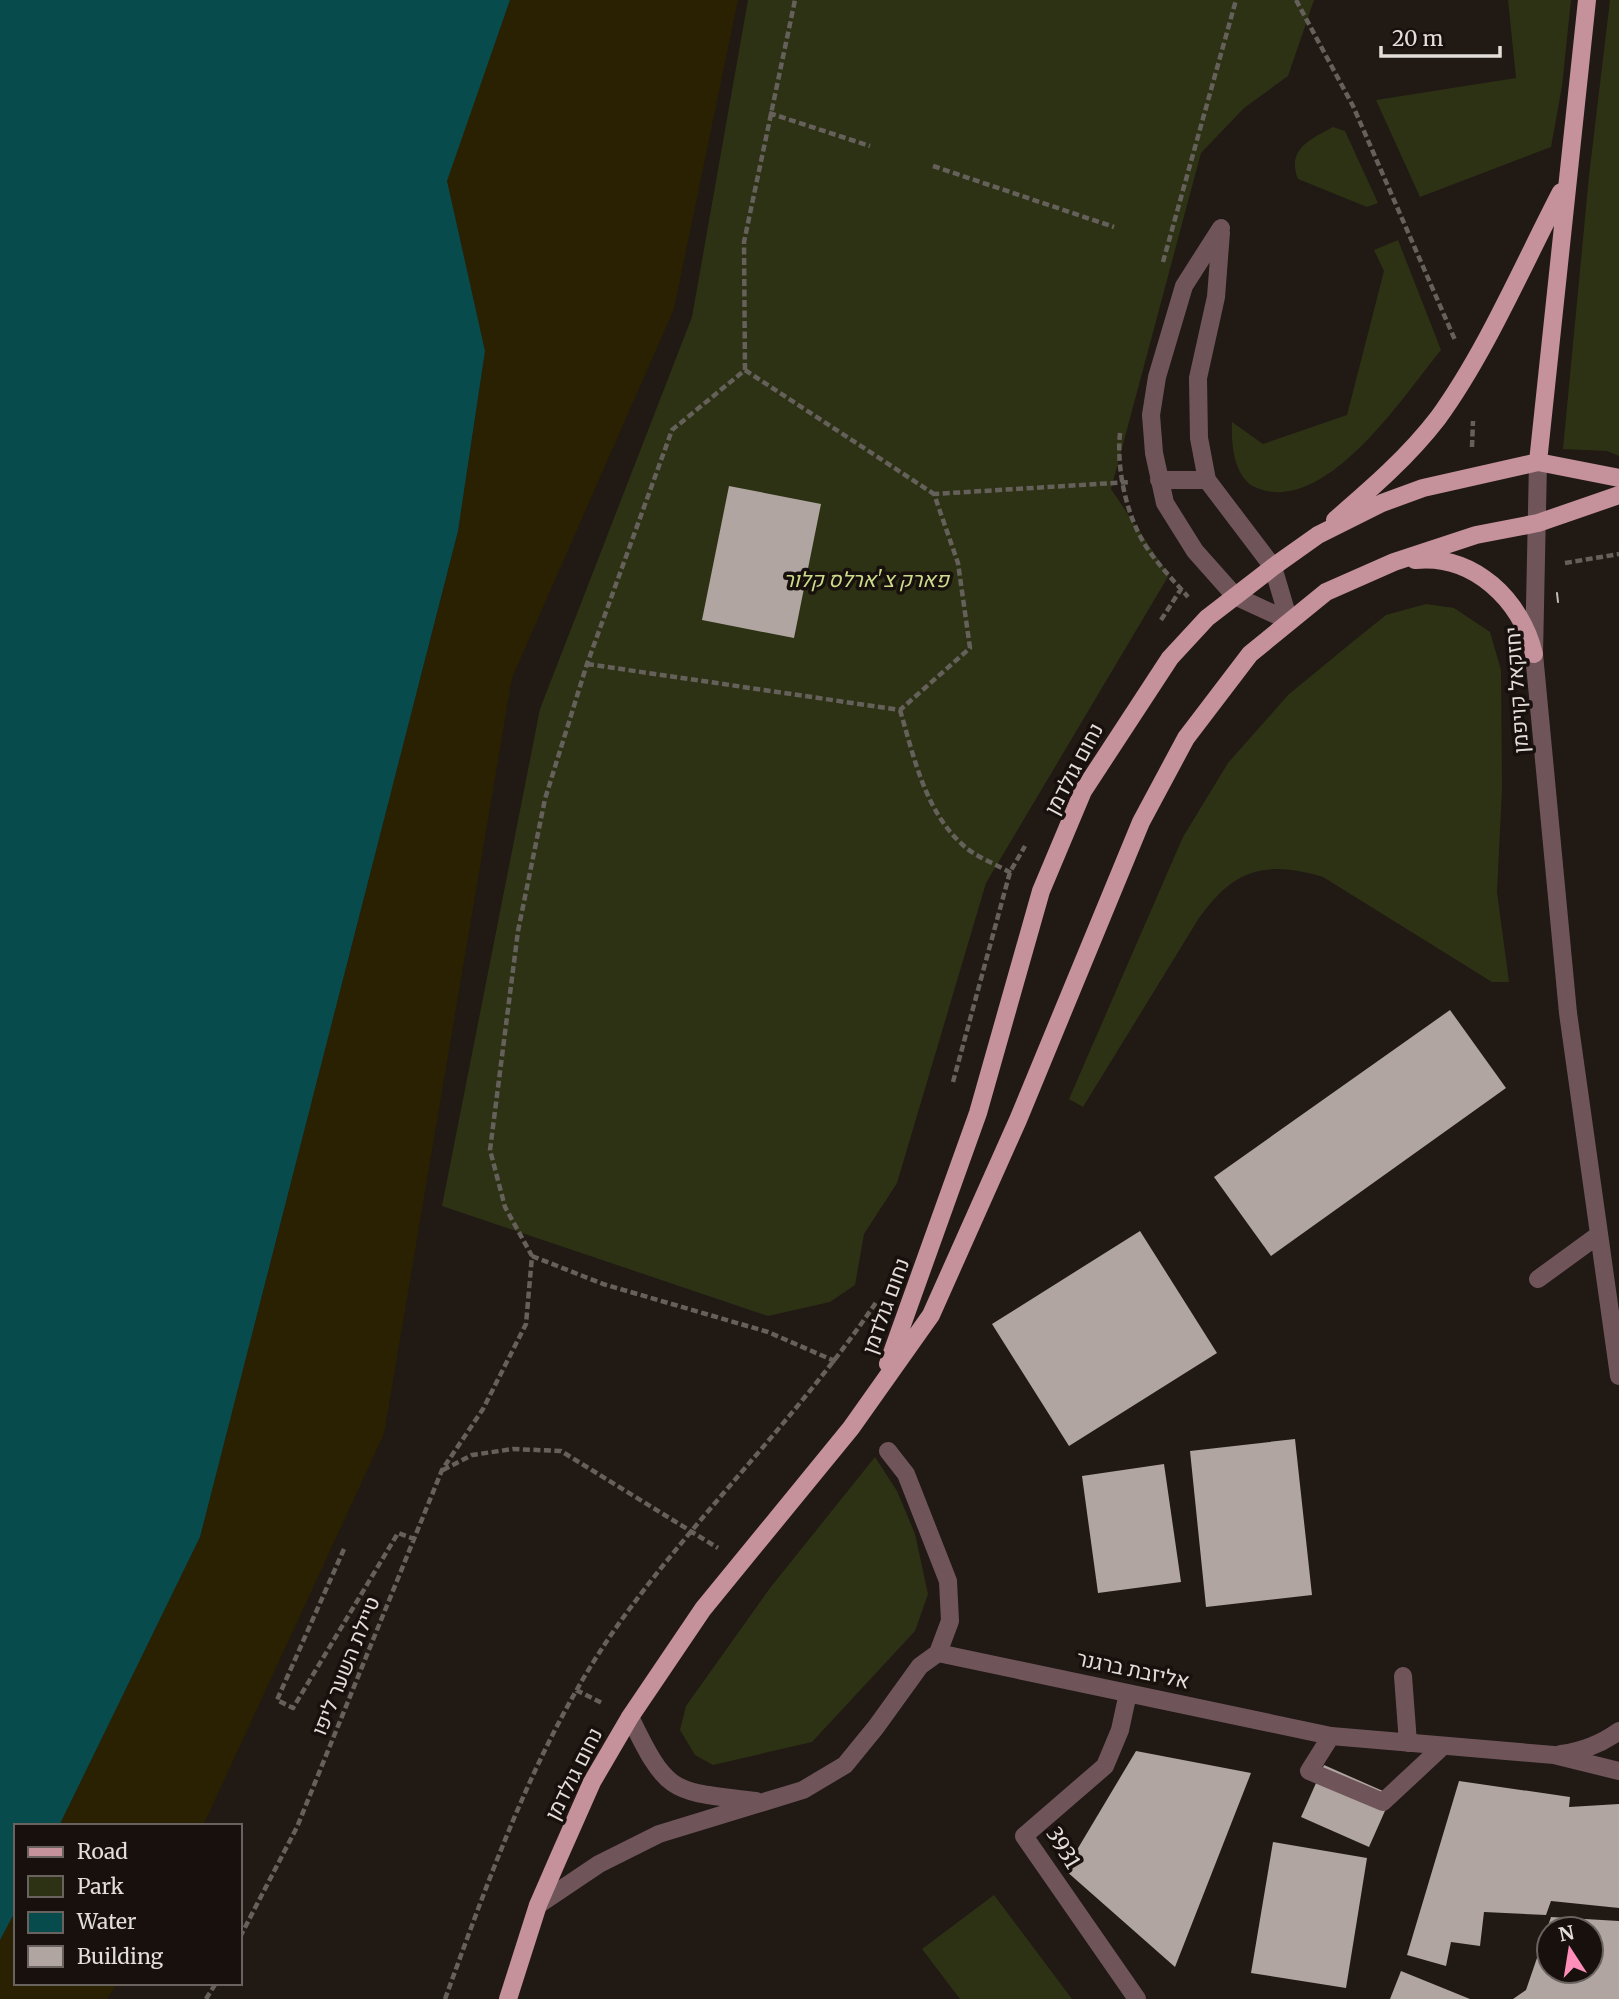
<svg xmlns="http://www.w3.org/2000/svg" width="1619" height="1999" viewBox="0 0 1619 1999" font-family="Merriweather,Heebo,serif">
	<style>
		.green { fill: #2d3215 }
		.sand { fill: #292101 }
		.water { fill: #084b4c }
		.building { fill: #b0a5a0; fill-rule: evenodd }
		.lines { fill: none; stroke-linecap: round; stroke-linejoin: round }
		.path { stroke: #66605b; stroke-width: 4.5; stroke-dasharray: 7 3.5; stroke-linecap: butt }
		.minor { stroke: #6f555a; stroke-width: 18 }
		.major { stroke: #c5919b; stroke-width: 18 }
		.tram { stroke: #c3beba; stroke-width: 2 }
		.labels { text-anchor: middle; stroke-width: 7; stroke-linejoin: round; paint-order: stroke }
		.park-label { font-size: 21px; font-style: italic; fill: #cddc8b; stroke: #17100c }
		.street-label { font-size: 21px; fill: #e3deda; stroke: #17100c }
	</style>
	<rect width="100%" height="100%" fill="#211914"/>
	<path class="green" d="M748,0H1314L1288,76L1244,108L1201,153L1111,489L1169,575L986,883L897,1183L864,1234L855,1285L830,1302L768,1316L442,1206L540,709L692,317Z
		M1508,0H1571L1562,86L1551,147L1420,197L1376,100L1516,78Z
		M1610,0H1619V456L1607,451L1563,449L1589,176Z
		M1333,127L1345,131L1378,203L1367,207L1298,179C1286,149 1311,139 1333,127Z
		M1398,240L1441,350C1404,395 1326,516 1257,488C1234,479 1231,445 1232,422L1263,444L1347,415L1384,271L1374,250Z
		M1426,604L1454,608L1490,632L1501,670L1502,789L1497,892L1509,982H1492L1323,877C1265,860 1234,869 1199,918L1083,1107L1069,1099L1183,837L1228,763L1288,695L1350,644L1386,615Z
		M875,1457L897,1491L915,1534L928,1594L915,1631L812,1742L713,1765L695,1755L680,1730L686,1706L770,1588Z
		M994,1895L1072,1999H960L922,1949Z"/>
	<path class="sand" d="M510,0H738L674,309L512,678L384,1434L203,1826H59L200,1537L458,531L485,351L446,181Z
		M16,1910V1983H118L107,1999H0V1940Z"/>
	<path class="water" d="M0,0H510L447,181L485,351L458,531L200,1537L59,1826H16V1910L0,1940Z"/>
	<path class="building" d="M729,486L821,504L794,638L702,620Z
		M1450,1010L1506,1088L1271,1256L1214,1177Z
		M1140,1231L1217,1353L1069,1446L992,1324Z
		M1295,1439L1312,1595L1206,1607L1190,1451Z
		M1164,1464L1181,1582L1098,1593L1082,1476Z
		M1136,1751L1251,1773L1175,1967L1065,1870Z
		M1324,1765L1392,1795L1369,1847L1301,1817Z
		M1459,1781L1570,1797L1569,1807L1619,1804V1908L1551,1901L1546,1915L1484,1912L1480,1946L1451,1942L1446,1966L1407,1955Z
		M1273,1842L1367,1858L1346,1988L1251,1973Z
		M1551,1917L1619,1921V1999H1513L1526,1990ZM1549,1929H1591V1971H1549Z
		M1401,1971L1470,1999H1390Z"/>
	<g class="lines">
		<path class="path" d="M1296,0L1353,106L1455,340
			M769,113L870,146
			M933,166L1114,227
			M1163,262L1236,0
			M745,370L744,242L795,0
			M745,370L934,494
			M1120,433C1116,472 1128,524 1152,555C1163,570 1176,583 1188,597
			M1472,447L1473,421
			M1565,563L1619,554
			M1161,620L1181,589
			M587,664L900,710L970,648L958,563L934,494L1130,482
			M900,710C914,757 925,812 964,846C976,857 996,864 1011,873
			M953,1082L1010,872L1025,846
			M532,1256L603,1284L768,1332L837,1362
			M443,1470L472,1455L513,1449L561,1451L718,1548
			M344,1549L277,1700L293,1708L398,1533L414,1539
			M576,1690L604,1704
			M240,1937L297,1827L442,1470L483,1409L526,1324L532,1256L505,1207L490,1150L518,931L545,799L587,664L672,430L745,370
			M206,1999L216,1983
			M445,1999C494,1865 542,1727 628,1611C707,1504 803,1411 877,1301"/>
		<path class="minor" d="M1221,228L1184,286L1157,377L1151,415L1154,453L1165,503L1195,551L1235,596L1289,621
			M1221,232L1216,297L1198,378L1199,438L1207,480L1273,567L1289,621
			M1538,462L1534,654L1568,1013L1619,1376
			M1159,480H1207
			M1538,1279L1597,1236
			M888,1451L906,1474L948,1581L950,1621L938,1653
			M1403,1676L1408,1743
			M1128,1693L1120,1730L1105,1766L1024,1836L1137,1999
			M630,1717C668,1796 672,1791 756,1801
			M1331,1736L1309,1771L1383,1802L1442,1747
			M1561,1754C1583,1751 1601,1744 1619,1731
			M538,1905L599,1864L659,1834L803,1790L845,1765L876,1727L920,1666L938,1653L1331,1736L1554,1755L1619,1771"/>
		<path class="major" d="M1538,462L1587,0
			M1335,520C1372,488 1408,457 1438,418C1486,352 1523,265 1561,192
			M1415,560C1474,554 1521,600 1534,654
			M888,1364L978,1113L1041,891L1083,791L1170,658L1207,618L1273,567L1318,535L1382,503L1423,488L1538,462L1619,478
			M508,1999L538,1905L558,1859L592,1782L630,1717L703,1609L851,1428L931,1315L1018,1120L1141,822L1186,738L1250,654L1326,592L1394,562L1476,535L1538,523L1619,495"/>
		<path class="tram" d="M1557,593L1558,602"/>
	</g>
	<g class="labels">
		<g class="park-label">
			<text x="866" y="587">פארק צ'ארלס קלור</text>
		</g>
		<g class="street-label">
			<text transform="translate(1517 690) rotate(-94)" y="7">יחזקאל קויפמן</text>
			<text transform="translate(1074 769) rotate(-62)" y="7">נחום גולדמן</text>
			<text transform="translate(886 1306) rotate(-70)" y="7">נחום גולדמן</text>
			<text transform="translate(346 1666) rotate(-68)" y="7">טיילת השער ליפו</text>
			<text transform="translate(1133 1670) rotate(12)" y="7">אליזבת ברגנר</text>
			<text transform="translate(574 1774) rotate(-63)" y="7">נחום גולדמן</text>
			<text transform="translate(1063 1848) rotate(59)" y="7">3931</text>
		</g>
	</g>
	<rect x="14" y="1824" width="228" height="161" fill="#17100c" stroke="#69625e" stroke-width="2"/>
	<rect x="28" y="1847" width="35" height="10" fill="#c5919b" stroke="#69625e" stroke-width="2"/>
	<text x="77" y="1859" font-size="21" fill="#e3deda">Road</text>
	<rect x="28" y="1876" width="35" height="21" fill="#2d3215" stroke="#69625e" stroke-width="2"/>
	<text x="77" y="1894" font-size="21" fill="#e3deda">Park</text>
	<rect x="28" y="1912" width="35" height="21" fill="#084b4c" stroke="#69625e" stroke-width="2"/>
	<text x="77" y="1929" font-size="21" fill="#e3deda">Water</text>
	<rect x="28" y="1946" width="35" height="21" fill="#b0a5a0" stroke="#69625e" stroke-width="2"/>
	<text x="77" y="1964" font-size="21" fill="#e3deda">Building</text>
	<g transform="translate(1570 1950) rotate(348)"><circle r="33" fill="#17100c" stroke="#69625e" stroke-width="2"/>
	<path d="M0-5L12 26L0 18L-12 26Z" fill="#ff8eba"/>
	<text y="-10" font-size="19" font-weight="bold" text-anchor="middle" fill="#e3deda">N</text>
	</g>
	<path d="M1381 46v10h119v-10" fill="none" stroke="#e3deda" stroke-width="3.5"/>
	<text x="1392" y="46" font-size="21" fill="#e3deda" stroke="#17100c" stroke-width="5" paint-order="stroke">20 m</text>
</svg>
